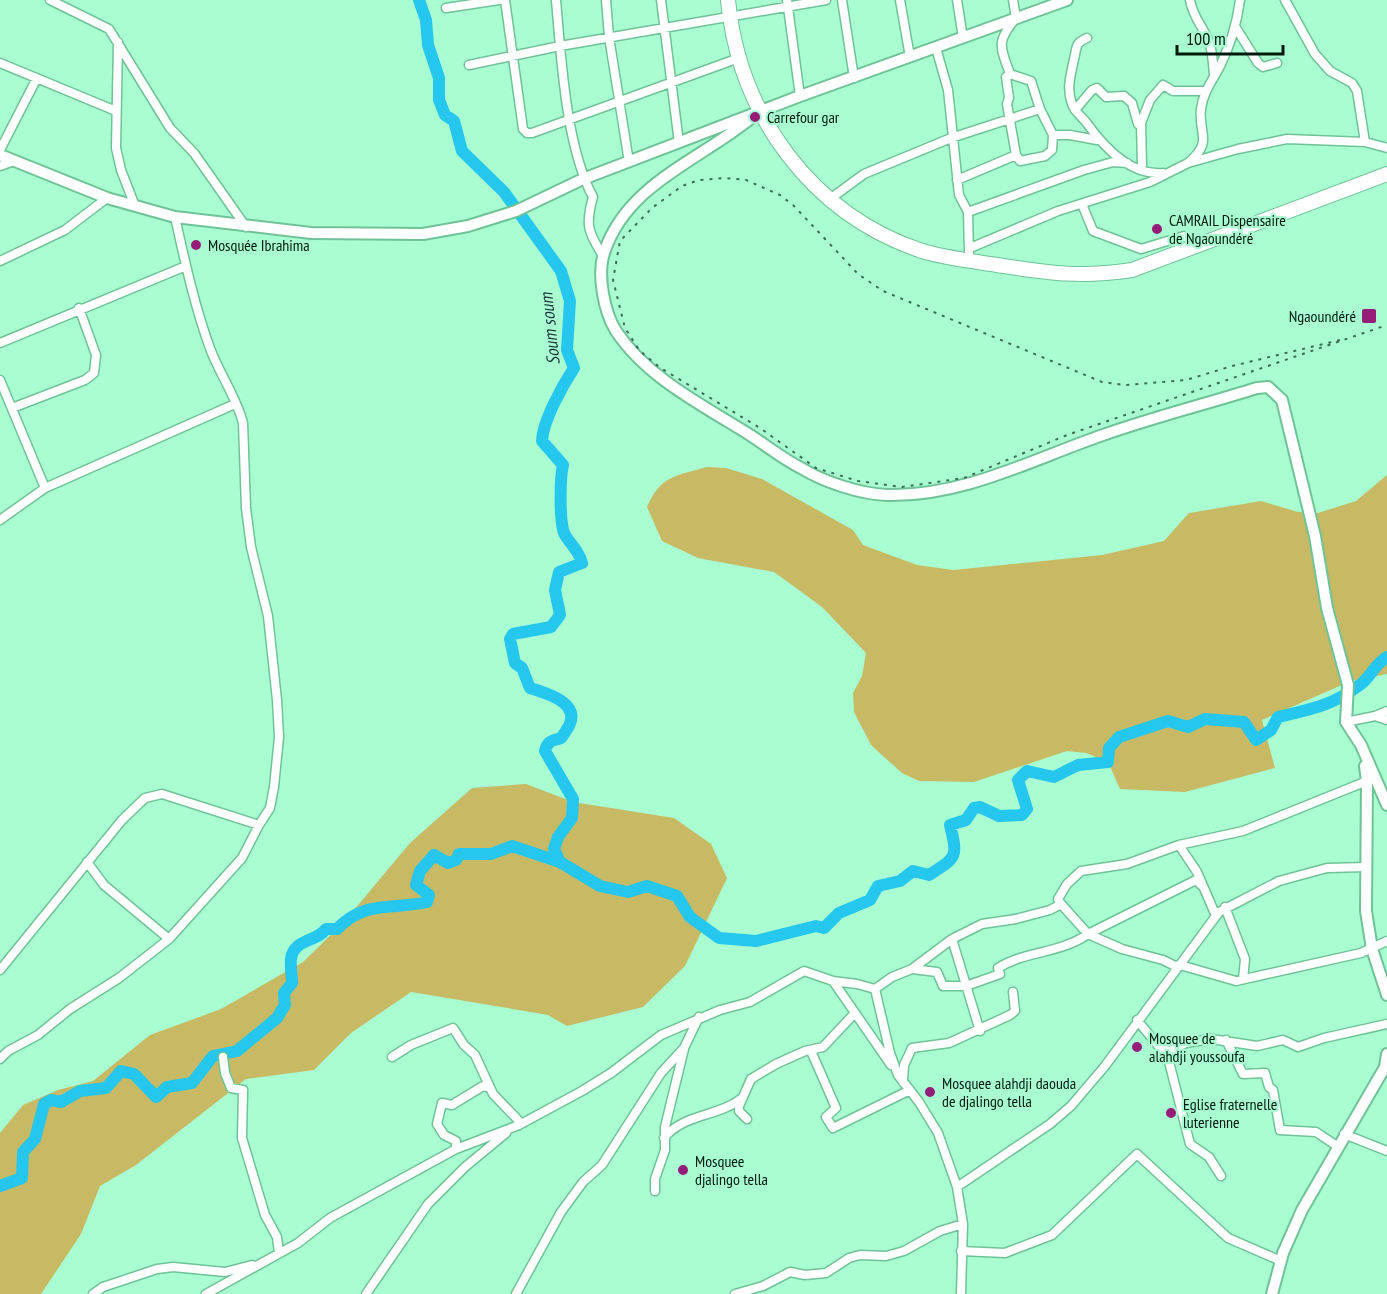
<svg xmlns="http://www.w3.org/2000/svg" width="1387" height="1294" viewBox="0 0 1387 1294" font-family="'PT Sans Narrow',sans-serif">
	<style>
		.green { fill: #c8ba64 }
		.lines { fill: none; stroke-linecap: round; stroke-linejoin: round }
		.river { stroke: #26c7ef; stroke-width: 12 }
		.minor-casing { stroke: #6ec397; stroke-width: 11 }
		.tertiary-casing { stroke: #6ec397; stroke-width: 14 }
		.primary-casing { stroke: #6ec397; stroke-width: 16 }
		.minor { stroke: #fff; stroke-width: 8 }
		.tertiary { stroke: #fff; stroke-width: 10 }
		.primary { stroke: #fff; stroke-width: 14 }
		.rail { stroke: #3d6d54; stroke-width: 2; stroke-dasharray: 3 6; stroke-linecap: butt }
		.poi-dot { fill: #951c78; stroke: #a8fed0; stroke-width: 2 }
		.labels { text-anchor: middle; stroke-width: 4.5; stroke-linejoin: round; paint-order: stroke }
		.poi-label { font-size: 16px; fill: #00190d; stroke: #a8fed0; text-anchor: start }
		.water-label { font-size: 18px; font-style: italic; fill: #1e363e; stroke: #a8fed0 }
	</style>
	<rect width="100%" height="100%" fill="#a8fed0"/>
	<path class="green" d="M707,467L726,468L762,479L853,530L863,545L917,565L953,570L1102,555L1164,541L1189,513L1261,501L1298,512L1318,513L1356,501L1387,475V674L1351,681L1262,720L1275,768L1185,792L1120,789L1108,762L1086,753L1067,751L974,782L919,781L902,773L871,745L854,712L853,693L862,676L866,653L822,607L774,572L698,558L662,541L647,507C661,475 676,476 707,467Z
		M526,784L573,802L674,818L711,844L727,878L685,966L643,1007L567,1026L548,1015L411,992L351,1033L314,1070L246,1079L136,1165L100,1186L81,1234L41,1294H0V1133L23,1105L58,1090L93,1081L150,1035L221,1009L303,962L344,922L410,843L472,788Z"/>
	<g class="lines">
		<path class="river" d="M419,0L426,20L428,45L439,78V100L445,115L454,121L462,151L504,192L561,271L570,301L567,350L574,368C563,385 543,420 542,441L563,465C560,478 559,524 565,535C571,545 580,552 582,563L559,572L555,590L560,615L551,627L513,634L510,639L515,663L522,668L530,688C545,693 581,702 569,726C567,729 563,736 561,738C554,741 548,739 545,751L573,799L572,818L558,837L554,849L560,862
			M0,1186L22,1178L23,1152L35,1139L44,1104L51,1100L61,1102L80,1091L106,1088L121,1071L134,1074L156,1097L167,1087L192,1083L213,1056L237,1051L277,1018L285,1005L284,993L292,983C292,975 290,966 291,959C293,939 317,942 326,929H337C365,900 391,910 427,902L429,895L416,885L420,871L434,855L448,863L456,860L459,854H491L512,846L560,862L600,886L628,892L647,886L677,896L690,917L719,938L756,941L816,926L824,928L839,913L870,900L878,886L900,881L913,871L929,875C957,857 958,858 950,825L966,820L974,808L980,807L999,816L1022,815L1027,809L1018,780L1027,771L1054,777L1078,765L1108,762L1109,748L1119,737L1168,721L1188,727L1205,719L1244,722L1256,740L1271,730L1278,717C1312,709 1332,706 1361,684C1371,676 1375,664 1387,657"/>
		<g class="minor-casing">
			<path id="minor" d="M50,0L109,29L170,128L194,153L246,227
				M505,0L523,129L527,133H532L739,58
				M556,0C561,57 566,148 593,197C585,225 588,232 603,256
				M606,0L609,37L629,162
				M661,0L679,143
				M787,0L800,96
				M842,0L854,78
				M900,0L910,57
				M957,0L963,38
				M1013,0L1016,18C996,42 1000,46 1010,74L1006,77L1009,98L1007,104L1016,155L1020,161L1045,156L1052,150L1053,135
				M1190,0C1193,19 1205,28 1210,45C1213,55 1213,66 1214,75
				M1285,0L1315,54L1330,71L1352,83L1357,91L1365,142
				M446,8L499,0
				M1236,28L1258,63L1263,67L1277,63
				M1087,38C1075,43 1077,47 1074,59C1071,75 1066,87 1072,104C1074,111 1081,116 1086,122C1103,146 1130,176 1163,173
				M118,42L116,148L121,170L135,206
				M936,48L948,90L959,195L968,212L969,253
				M0,63L116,111
				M469,65L560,46L826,0
				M1010,74L1031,81L1040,109L1053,135H1070L1097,140
				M1075,110L1092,90L1097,88L1106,97L1124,96L1132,103L1138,124L1141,123
				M0,150L37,78
				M1188,163C1214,141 1198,134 1201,109C1203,92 1213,80 1220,66C1230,46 1237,23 1240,0
				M0,166L14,161
				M1140,169L1142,165L1141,123L1150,100L1163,85L1173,91H1206
				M957,180L1016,155
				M833,204L834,196L864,174L951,138L1040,109
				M1082,204L1093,231L1141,249L1184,236L1191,238L1194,246
				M968,212L1084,170L1113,162L1127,163
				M970,248L1058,211L1150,182L1188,163L1238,149L1287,139L1365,142L1387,148
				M0,261L65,230L107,198
				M0,343L186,266
				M0,380L45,488
				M12,408L85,380L94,373L96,355L79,308
				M0,520L45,488L235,404
				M1375,716L1387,711
				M1346,722L1375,716L1387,720
				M1179,845L1197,872L1216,916
				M87,862L104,885L169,939
				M1061,904L1088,934L1196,880L1201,885
				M1225,907L1245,959L1243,979
				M952,939L980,1031
				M912,969L937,972L943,986H966L1000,974L998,968C1027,950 1060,954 1088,934L1122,949L1163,960L1175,966L1180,965L1236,981L1361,953L1387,941
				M0,970L122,820L145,798L162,794L259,825L270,808L274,787L279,737L277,700L268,616L251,547L246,508L243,423C237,399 220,374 211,351C195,308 185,262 175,217
				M833,981L891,1065
				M1137,1020L1161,1049L1170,1051L1186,1043L1211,1039L1257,1046L1283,1040L1298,1047L1324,1038L1387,1024
				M1226,1040L1243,1074L1265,1073L1269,1087L1273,1090L1280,1130L1316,1132L1337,1146
				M1166,1050L1190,1144L1209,1157L1221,1176
				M811,1051L836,1108L826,1117L833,1128L910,1090
				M223,1057L225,1073L231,1088L243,1090L242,1138L265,1215L277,1237L279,1253
				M392,1057L411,1045L453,1028L464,1045L475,1055L493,1094L518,1120L519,1125
				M0,1059L8,1051L38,1035L70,1009L119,978L169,939L242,858L259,825
				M903,1082L904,1065L912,1048L949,1043L1010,1015L1015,1011L1013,992
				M747,1119L739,1111V1106L751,1079L776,1064L805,1051L823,1047L854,1014
				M1344,1134L1387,1151
				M664,1138C684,1113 719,1117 742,1098
				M456,1149V1141L444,1135L437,1124L442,1103L452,1105L483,1086L488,1087
				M957,1187L1050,1124L1071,1106L1105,1066L1219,912L1279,881L1327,868L1366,867
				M655,1191V1179L665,1150V1127L684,1049
				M961,1251L1005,1253L1052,1235L1137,1154L1228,1238L1281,1261
				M93,1294L103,1287L157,1269L173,1267L225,1272L252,1265
				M206,1294L298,1243L330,1218L456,1149L519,1125L582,1091L611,1073L661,1035L720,1010L750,1002L804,971L833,981L857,984L875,989
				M366,1294L428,1204L465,1167L506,1133
				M516,1294L561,1212L583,1182L602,1165L661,1073L684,1048L699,1017
				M735,1294L763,1286L790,1272L805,1275L826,1273L849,1258L860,1255L886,1256L904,1251L940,1231L963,1224
				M961,1294L963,1224L957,1187L938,1133L919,1102L898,1075L890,1053L875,989L892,977L912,969L952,939L982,924L1016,919L1050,910L1061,904L1058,899L1067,884L1081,871L1127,864L1179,845L1243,831L1367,781"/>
		</g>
		<g class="tertiary-casing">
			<path id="tertiary" d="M756,114C704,159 627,182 604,253C597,275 604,312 616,331C647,378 704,406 750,435C767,446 783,459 801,468C824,482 860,494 887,495C963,497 1033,459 1103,435C1154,417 1206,404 1257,388L1268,387L1282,400L1315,536L1327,608L1348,685L1346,722L1361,745L1387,805
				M0,155L107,198L175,217L311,233L423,234L468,226L516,211L583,179L800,96L1067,0
				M1365,766L1367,781L1366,911L1372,949L1387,995
				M1272,1294L1283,1253L1302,1210L1385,1067L1387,1054"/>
		</g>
		<g class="primary-casing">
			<path id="primary" d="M728,0C739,114 811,214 922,251C945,258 973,261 997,265C1050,273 1079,278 1132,270L1387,174"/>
		</g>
		<use href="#minor" class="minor"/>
		<use href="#tertiary" class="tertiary"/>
		<use href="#primary" class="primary"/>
		<path class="rail" d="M1340,340L1232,366L1186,380L1125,385L1102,382L883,291L858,274L794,206L780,195L746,180L725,178L699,180L682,186L652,208L620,241L613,280L625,328L639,350L659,367L760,428L816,468L858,481L902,487L964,478L1067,435L1387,325"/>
	</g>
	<g class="poi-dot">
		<circle cx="755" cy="117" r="6"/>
		<circle cx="1157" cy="229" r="6"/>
		<circle cx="196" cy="245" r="6"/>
		<rect x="1361" y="308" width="16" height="16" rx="3"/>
		<circle cx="1137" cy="1047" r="6"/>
		<circle cx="930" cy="1092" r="6"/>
		<circle cx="1171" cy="1113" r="6"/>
		<circle cx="683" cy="1170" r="6"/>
	</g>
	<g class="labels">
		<g class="poi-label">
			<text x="767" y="123">Carrefour gar</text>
			<text x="1169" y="226">CAMRAIL Dispensaire<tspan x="1169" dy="18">de Ngaoundéré</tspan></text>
			<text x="208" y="251">Mosquée Ibrahima</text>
			<text x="1356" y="322" text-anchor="end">Ngaoundéré</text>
			<text x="1149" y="1044">Mosquee de<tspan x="1149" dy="18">alahdji youssoufa</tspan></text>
			<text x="942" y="1089">Mosquee alahdji daouda<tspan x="942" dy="18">de djalingo tella</tspan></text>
			<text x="1183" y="1110">Eglise fraternelle<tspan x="1183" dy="18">luterienne</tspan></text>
			<text x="695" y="1167">Mosquee<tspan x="695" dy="18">djalingo tella</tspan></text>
		</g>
		<g class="water-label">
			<text transform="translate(550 329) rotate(-96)" y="6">Soum soum</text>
		</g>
	</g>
	<path d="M1177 45v9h106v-9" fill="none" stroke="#00190d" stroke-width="3"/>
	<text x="1186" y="45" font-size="18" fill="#00190d" stroke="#a8fed0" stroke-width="4.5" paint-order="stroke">100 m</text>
</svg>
